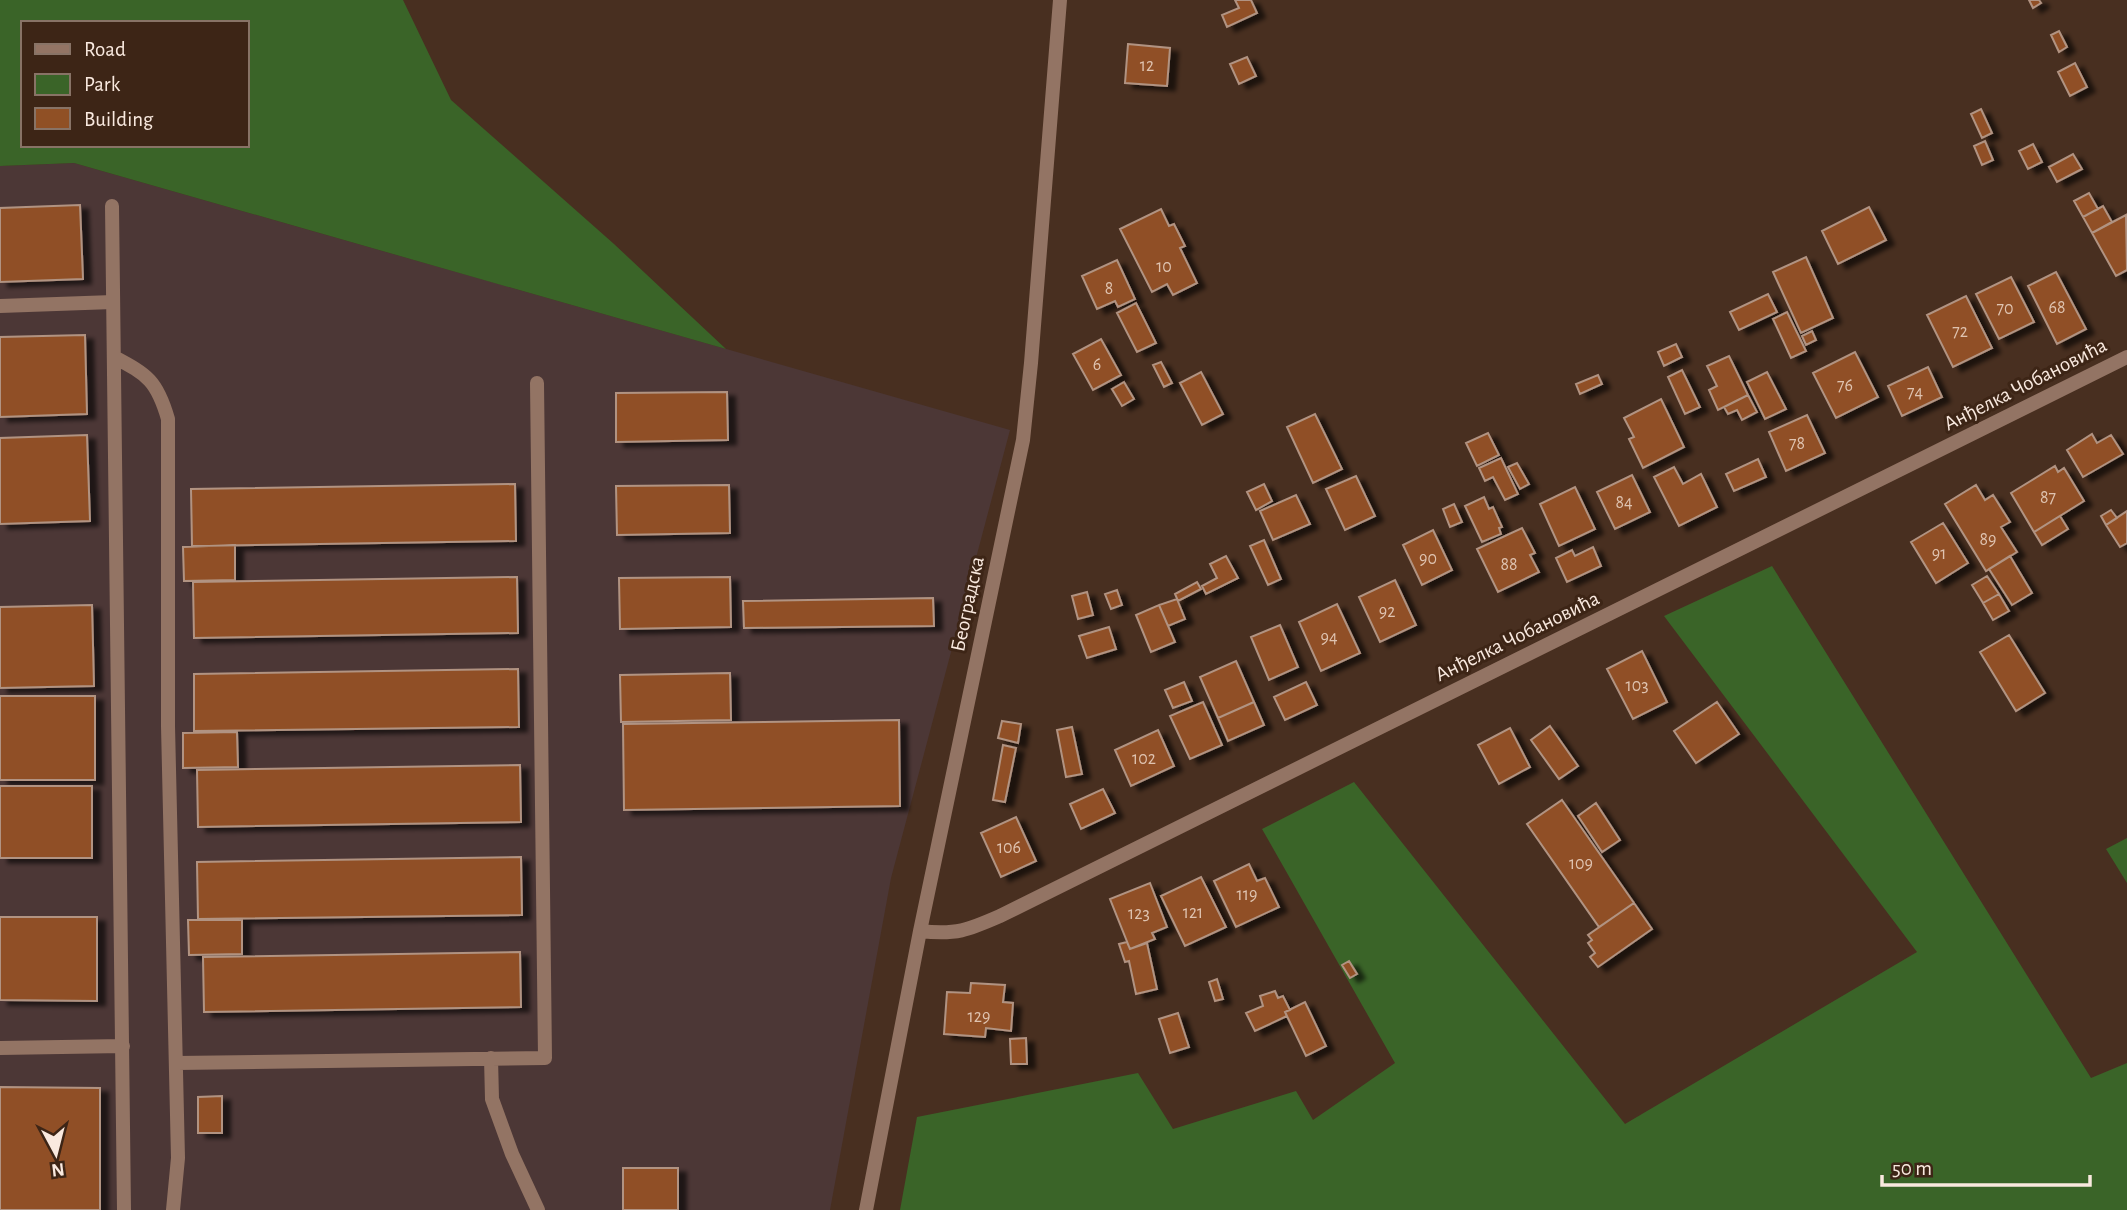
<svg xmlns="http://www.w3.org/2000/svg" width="2127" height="1210" viewBox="0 0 2127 1210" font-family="'Alegreya Sans',sans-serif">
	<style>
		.industrial { fill: #4c3736 }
		.green { fill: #3a6428; fill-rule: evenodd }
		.building { fill: #905025; stroke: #b19382; stroke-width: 2; filter: url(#shadow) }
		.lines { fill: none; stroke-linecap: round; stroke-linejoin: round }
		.lane { stroke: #937464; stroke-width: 14 }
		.street { stroke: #937464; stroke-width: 14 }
		.labels { text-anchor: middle; stroke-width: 6; stroke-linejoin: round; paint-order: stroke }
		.number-label { font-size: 18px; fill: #dfc3b0 }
		.street-label { font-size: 21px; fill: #f9e9df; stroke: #3d2516 }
	</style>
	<defs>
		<filter id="shadow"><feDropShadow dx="8" dy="4.5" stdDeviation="2" flood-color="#0009"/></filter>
	</defs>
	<rect width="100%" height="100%" fill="#482f20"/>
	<path class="industrial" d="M74,163L1010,430L891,878L830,1210H0V166Z"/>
	<path class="green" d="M0,0H403L451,100L614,244L726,349L74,163L0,166ZM23,23H247V145H23Z
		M1772,566L2091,1078L2127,1063V1210H900L917,1117L1138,1073L1173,1129L1296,1091L1313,1120L1395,1063L1262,829L1354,782L1625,1124L1917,952L1664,616Z
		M2127,838V883L2106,849Z"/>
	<path class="building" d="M1235,0H1251L1257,13L1227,27L1222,15L1239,8Z
		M2029,0H2039L2041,3L2033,8Z
		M2059,31L2067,47L2059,52L2051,35Z
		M1128,44L1170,48L1167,86L1125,83Z
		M1247,57L1256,76L1239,84L1230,64Z
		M2075,63L2087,87L2070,96L2058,72Z
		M1981,109L1992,133L1982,138L1971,114Z
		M1985,141L1993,160L1982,165L1974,146Z
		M2033,144L2042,162L2028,169L2019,151Z
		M2073,154L2082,169L2057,182L2049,167Z
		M2089,193L2098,209L2083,217L2074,201Z
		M80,205L83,279L0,282V208Z
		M2103,206L2112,222L2092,233L2083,217Z
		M1869,207L1886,240L1838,264L1822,231Z
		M1161,209L1169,226L1174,224L1185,246L1180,248L1197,283L1173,295L1167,284L1152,292L1120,229Z
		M2126,215L2127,270L2116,276L2092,233Z
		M1806,257L1833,318L1801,333L1773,272Z
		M1117,260L1135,299L1118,307L1115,301L1097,309L1082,276Z
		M2056,272L2086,329L2057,344L2028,286Z
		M2011,277L2034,322L1999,339L1976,294Z
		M1768,294L1777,312L1739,330L1730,312Z
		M1966,296L1992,348L1953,367L1927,315Z
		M1136,303L1156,343L1137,352L1117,313Z
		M1787,312L1806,351L1791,358L1773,319Z
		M1812,331L1816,340L1806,345L1802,336Z
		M85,335L87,414L0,417V337Z
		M1101,339L1121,375L1093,390L1073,354Z
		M1676,344L1682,357L1664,366L1658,352Z
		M1855,352L1878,397L1836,418L1813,373Z
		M1729,356L1748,395L1718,410L1709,390L1717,386L1707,366Z
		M1161,362L1172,383L1164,387L1153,365Z
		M1928,367L1942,397L1902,416L1888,386Z
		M1682,370L1700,407L1685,414L1668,377Z
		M1201,372L1223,414L1202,425L1180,383Z
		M1767,372L1786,409L1765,419L1747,382Z
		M1598,375L1602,384L1580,394L1576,384Z
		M1124,382L1134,399L1122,406L1112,389Z
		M727,392L728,440L616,442V393Z
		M1748,395L1757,412L1742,420L1737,410L1728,414L1724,407Z
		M1661,399L1684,447L1643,468L1629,439L1634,437L1624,418Z
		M1315,414L1342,469L1313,483L1287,427Z
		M1807,415L1825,453L1786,471L1769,432Z
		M1488,433L1499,455L1477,466L1466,443Z
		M2092,434L2097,443L2111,435L2123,454L2083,477L2067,450Z
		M87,435L90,521L0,524V438Z
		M1501,458L1518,494L1505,500L1493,477L1485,481L1479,468Z
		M1758,459L1766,477L1734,491L1726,474Z
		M1517,463L1529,484L1520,489L1508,467Z
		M2055,466L2058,472L2064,468L2084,501L2034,532L2011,493Z
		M1674,467L1683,484L1701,474L1717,507L1679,526L1654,477Z
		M1632,475L1650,512L1615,529L1597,492Z
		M1356,476L1375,516L1345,530L1326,489Z
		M515,484L516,541L192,546L191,489Z
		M1264,484L1272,501L1256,510L1247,492Z
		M729,485L730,533L617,535L616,486Z
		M1976,485L1985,500L1993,495L2010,522L2001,527L2017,552L1986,571L1945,504Z
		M1575,487L1595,529L1559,546L1540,504Z
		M1296,495L1310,524L1273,540L1260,511Z
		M1484,497L1489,509L1493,507L1502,527L1499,528L1501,534L1482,542L1465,506Z
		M1454,504L1462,522L1450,527L1443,509Z
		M2111,510L2117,518L2106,525L2101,516Z
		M2127,511V543L2120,547L2106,525Z
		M2060,516L2068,529L2042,545L2034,532Z
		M1943,523L1968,563L1936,583L1911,542Z
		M1522,528L1535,553L1530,555L1539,572L1498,592L1477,549Z
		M1433,530L1452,570L1422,585L1403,545Z
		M1264,540L1281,579L1268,585L1250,546Z
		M235,545V580L184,581L183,547Z
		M1593,547L1601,566L1567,582L1556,558L1572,550L1575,556Z
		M1226,556L1238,578L1206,594L1202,586L1217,578L1210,564Z
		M2010,556L2032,593L2012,605L1989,569Z
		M1987,576L1999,594L1983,603L1972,585Z
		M517,577L518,633L194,638L193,582Z
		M730,577L731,627L620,629L619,578Z
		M1395,580L1416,625L1380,642L1359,597Z
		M1197,582L1201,589L1178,601L1175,594Z
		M1117,590L1122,605L1111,609L1105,594Z
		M1087,592L1093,615L1078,619L1072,596Z
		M1999,594L2009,611L1993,620L1983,603Z
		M933,598L934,626L744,628L743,601Z
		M1177,599L1185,619L1168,626L1159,605Z
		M1337,604L1360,653L1321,671L1299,622Z
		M92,605L94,686L0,688V607Z
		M1159,605L1175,642L1151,652L1136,615Z
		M1280,625L1298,667L1269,680L1251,637Z
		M1109,627L1116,649L1087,658L1079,636Z
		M2009,635L2045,693L2016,711L1980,652Z
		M1642,651L1667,702L1633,719L1607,669Z
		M1236,661L1254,702L1218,718L1200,677Z
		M518,669L519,727L194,731V674Z
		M730,673L731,720L621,722L620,675Z
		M1184,682L1192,701L1173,708L1165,690Z
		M1306,682L1317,705L1285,720L1274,697Z
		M0,696H95V780H0Z
		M1203,702L1222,745L1190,759L1170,716Z
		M1254,702L1264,725L1228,741L1218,718Z
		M1717,702L1739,734L1696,763L1674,731Z
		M899,720L900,806L624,810L623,724Z
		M1002,721L1021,724L1018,743L998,738Z
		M1550,726L1578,766L1559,779L1531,740Z
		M1072,727L1082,774L1066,777L1057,730Z
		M1510,728L1530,767L1499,784L1478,745Z
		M1158,730L1174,766L1131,786L1115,750Z
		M237,732L238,767L183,768V733Z
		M1003,745L1016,748L1005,802L993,800Z
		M520,765L521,822L198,827L197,770Z
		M0,786H92V858H0Z
		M1103,789L1115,813L1081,829L1070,804Z
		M1562,800L1634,903L1599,927L1527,824Z
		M1596,803L1620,840L1602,852L1578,816Z
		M1016,817L1036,861L1001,877L981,833Z
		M521,857L522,915L198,919L197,862Z
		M1249,864L1257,881L1265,878L1279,907L1236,927L1214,881Z
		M1201,877L1226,927L1185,946L1161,896Z
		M1150,883L1167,927L1152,933L1155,939L1130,949L1110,899Z
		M1634,903L1652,929L1598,967L1590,957L1595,953L1588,943L1592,940L1588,935Z
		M0,917H97V1001L0,1000Z
		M188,920H242V954L189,955Z
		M1127,942L1130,949L1147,943L1157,989L1136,994L1129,961L1125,962L1119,944Z
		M520,952L521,1007L204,1012L203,957Z
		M1349,961L1357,974L1350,978L1342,965Z
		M1217,979L1223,999L1215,1001L1209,982Z
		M971,983L1005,985L1003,1002L1013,1003L1011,1031L986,1028L985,1037L944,1034L947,992L970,993Z
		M1275,991L1278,998L1283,996L1290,1010L1285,1012L1287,1016L1255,1031L1246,1013L1263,1006L1260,996Z
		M1305,1002L1326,1046L1306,1056L1285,1012Z
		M1178,1013L1189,1047L1170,1053L1159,1019Z
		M1026,1038L1027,1064H1011L1010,1039Z
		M0,1087L100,1088V1210H0Z
		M222,1096V1133H198V1097Z
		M623,1168H678V1210H623Z"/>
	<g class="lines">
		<path class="lane" d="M112,206L124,1210
			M0,306L113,302
			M114,357C148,375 157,381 168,419V726L178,1158L173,1210
			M0,1048L123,1046
			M491,1058L492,1099L512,1154L538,1210
			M177,1063L545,1058L537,383"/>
		<path class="street" d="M920,931C957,935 968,930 1000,916L2127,357
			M866,1210L920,931L1023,440L1031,363L1060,0"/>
	</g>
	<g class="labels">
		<g class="number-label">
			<text x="1147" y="71">12</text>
			<text x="1164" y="272">10</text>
			<text x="1109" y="294">8</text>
			<text x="2057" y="313">68</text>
			<text x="2005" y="314">70</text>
			<text x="1960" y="337">72</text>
			<text x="1097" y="370">6</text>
			<text x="1845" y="391">76</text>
			<text x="1915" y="398">74</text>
			<text x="1797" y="449">78</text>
			<text x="2048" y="503">87</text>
			<text x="1624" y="508">84</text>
			<text x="1988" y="545">89</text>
			<text x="1939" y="559">91</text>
			<text x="1428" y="564">90</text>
			<text x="1509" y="570">88</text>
			<text x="1387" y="617">92</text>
			<text x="1329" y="643">94</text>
			<text x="1637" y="691">103</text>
			<text x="1144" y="764">102</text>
			<text x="1009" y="853">106</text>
			<text x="1581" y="869">109</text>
			<text x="1247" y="900">119</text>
			<text x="1193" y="918">121</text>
			<text x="1139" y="919">123</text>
			<text x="979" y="1022">129</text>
		</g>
		<g class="street-label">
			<text transform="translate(2025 384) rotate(-27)" y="7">Анђелка Чобановића</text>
			<text transform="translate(967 604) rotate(-78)" y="7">Београдска</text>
			<text transform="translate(1517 636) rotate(-26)" y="7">Анђелка Чобановића</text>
		</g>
	</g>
	<rect x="21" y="21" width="228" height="126" fill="#3d2516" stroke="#887366" stroke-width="2"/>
	<rect x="35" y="44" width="35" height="10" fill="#937464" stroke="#887366" stroke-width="2"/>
	<text x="84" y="56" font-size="21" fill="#f9e9df">Road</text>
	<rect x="35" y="74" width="35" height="21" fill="#3a6428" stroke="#887366" stroke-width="2"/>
	<text x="84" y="91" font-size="21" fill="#f9e9df">Park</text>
	<rect x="35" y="108" width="35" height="21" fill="#905025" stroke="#887366" stroke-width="2"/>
	<text x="84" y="126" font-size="21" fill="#f9e9df">Building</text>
	<g transform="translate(56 1154) rotate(173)" stroke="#3d2516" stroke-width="5" paint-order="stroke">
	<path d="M0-5L12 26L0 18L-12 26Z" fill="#f9e9df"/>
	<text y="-10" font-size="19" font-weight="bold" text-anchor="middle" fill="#f9e9df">N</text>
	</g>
	<path d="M1882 1175v10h208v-10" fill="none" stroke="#f9e9df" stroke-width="3.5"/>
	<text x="1892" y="1175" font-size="21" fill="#f9e9df" stroke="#3d2516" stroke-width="5" paint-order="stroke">50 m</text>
</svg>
